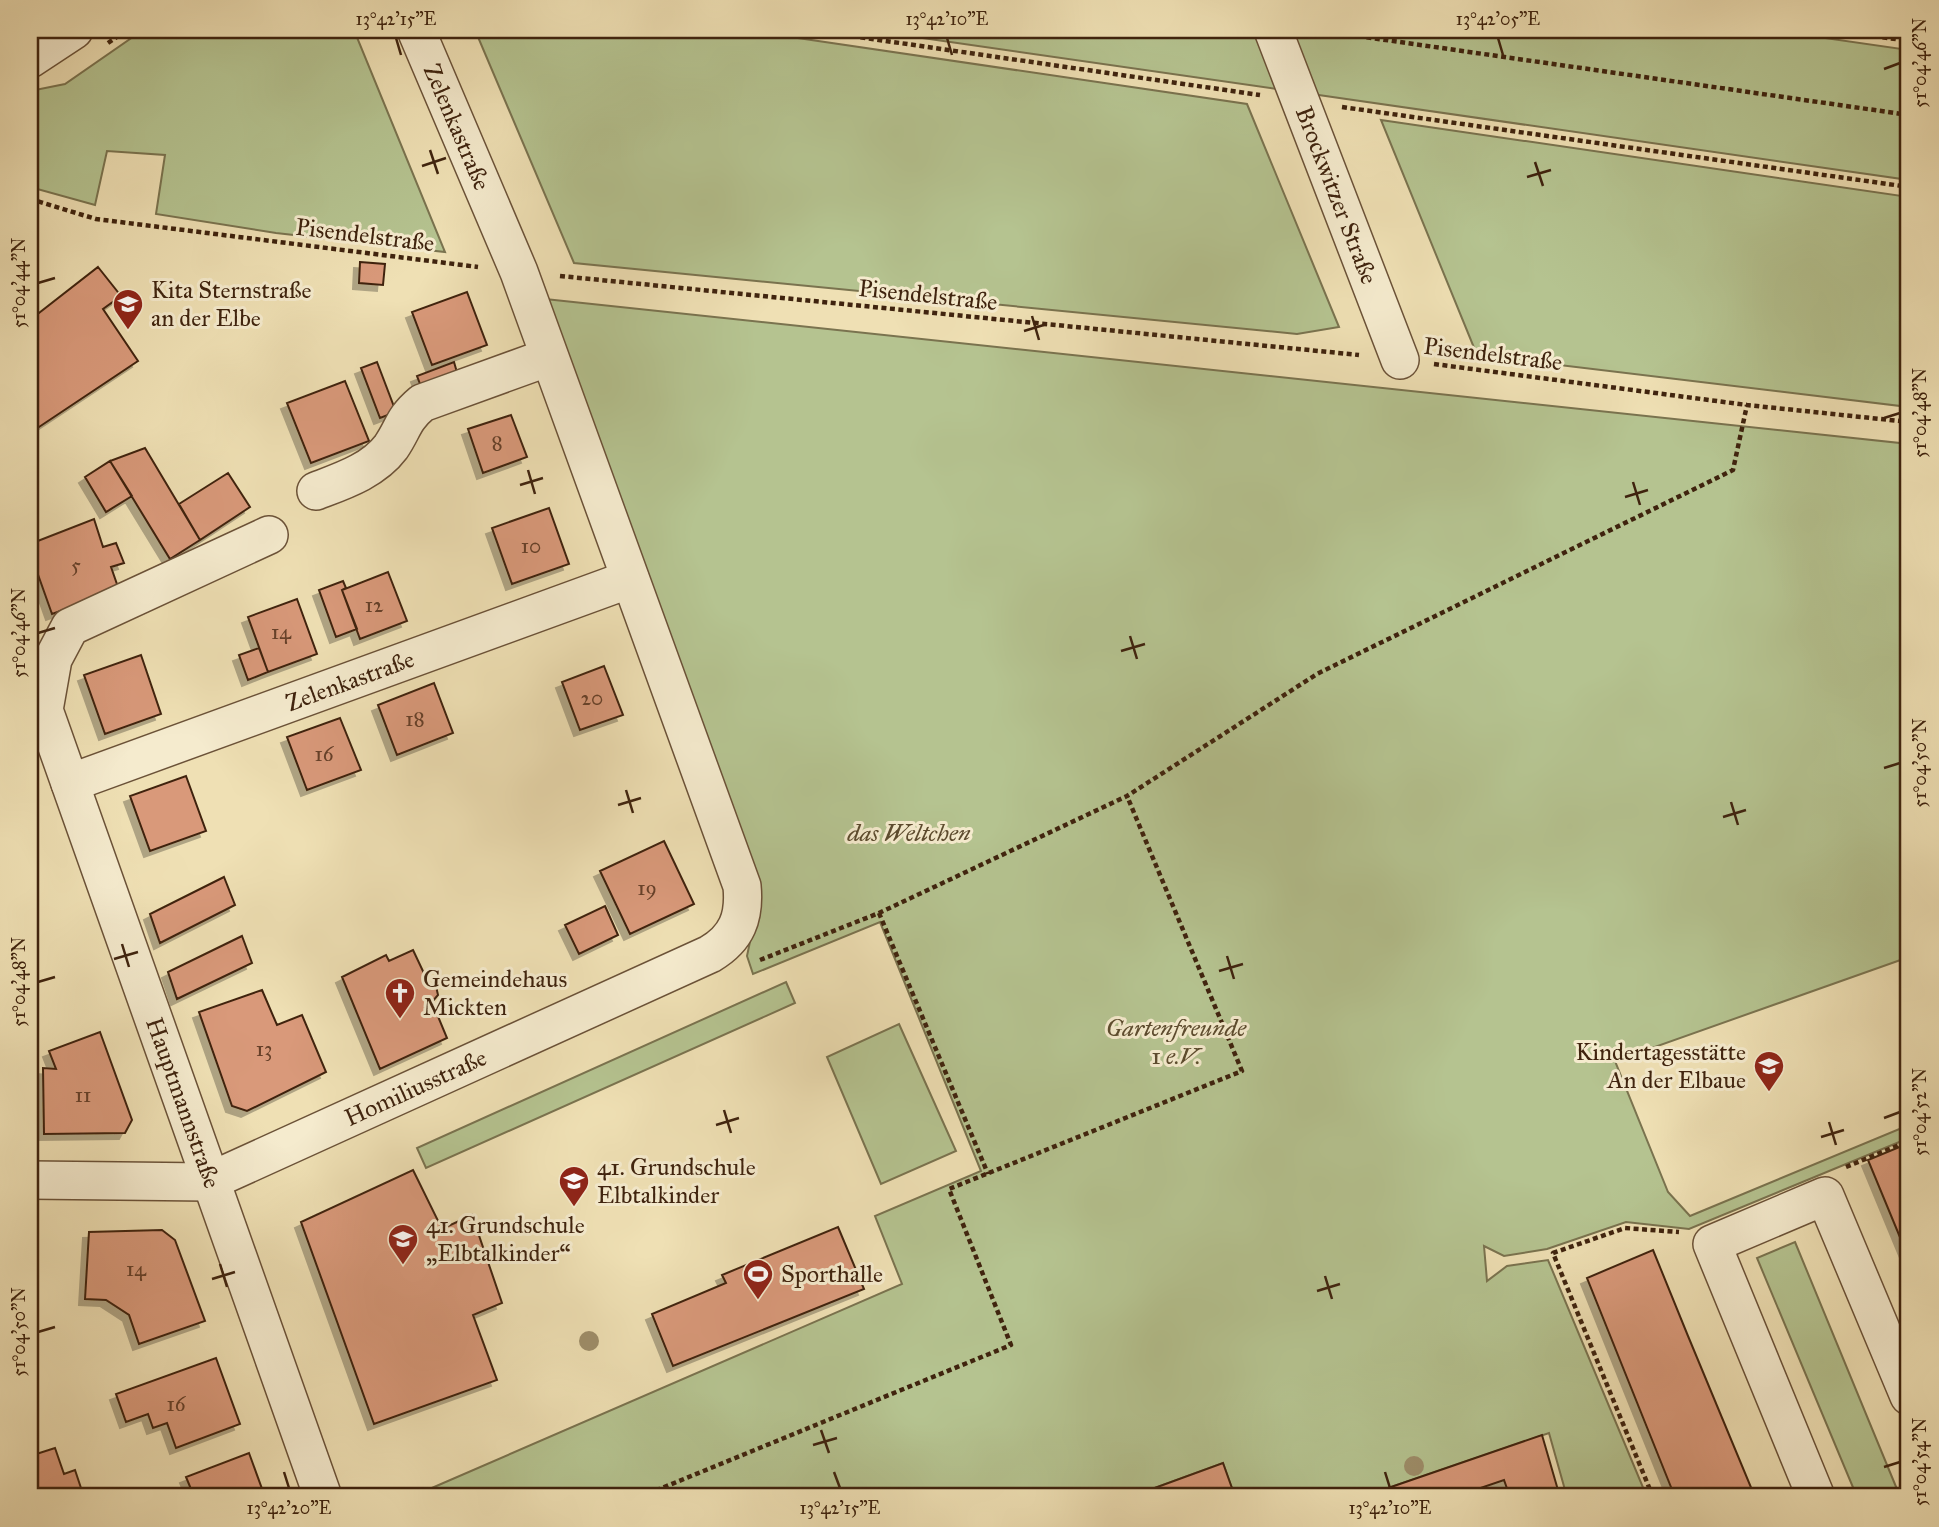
<svg xmlns="http://www.w3.org/2000/svg" width="1939" height="1527" viewBox="0 0 1939 1527" font-family="'IM FELL Great Primer',serif">
	<style>
		.green { fill: #b5c390; stroke: #7a734f; stroke-width: 2 }
		.building { fill: #d9997a; stroke: #3f230e; stroke-width: 2; filter: url(#shadow) }
		.lines { fill: none; stroke-linecap: round; stroke-linejoin: round }
		.minor-casing { stroke: #6b5238; stroke-width: 40 }
		.path { stroke: #3f230e; stroke-width: 4.5; stroke-dasharray: 5 3.5; stroke-linecap: butt }
		.minor { stroke: #f5ebce; stroke-width: 37 }
		.tree { fill: #9e8e6a }
		.ticks { fill: none; stroke: #3f230e; stroke-width: 2.5 }
		.labels { text-anchor: middle; stroke-width: 6; stroke-linejoin: round; paint-order: stroke }
		.number-label { font-size: 21px; fill: #664029 }
		.street-label { font-size: 24px; fill: #3f230e; stroke: #f5ebce }
		.poi-label { font-size: 24px; fill: #3f230e; stroke: #f5ebce; text-anchor: start }
		.park-label { font-size: 24px; font-style: italic; fill: #5c4b2e; stroke: #f5ebce }
		.neatline { fill: none; stroke: #3f230e; stroke-width: 2.5 }
		.ticks-label { font-size: 18px; text-anchor: middle; fill: #3f230e }
	</style>
	<defs>
		<filter id="shadow"><feDropShadow dx="-6" dy="6" stdDeviation="0" flood-color="#0004"/></filter>
	</defs>
	<rect width="100%" height="100%" fill="#efe0b4"/>
	<filter id="stains"><feTurbulence type="fractalNoise" baseFrequency=".00286" numOctaves="4"/><feColorMatrix values="0 0 0 0 .2 0 0 0 0 .09 0 0 0 0 .02 0 0 0 .5 -.17"/></filter>
	<radialGradient id="worn" r=".72"><stop offset=".6" stop-color="#630" stop-opacity="0"/><stop offset="1" stop-color="#630" stop-opacity=".3"/></radialGradient>
	<path class="green" d="M143,30H354L445,252L276,233L156,214L165,155L107,151L95,205L30,187V91L65,84Z
		M475,30H743L1247,104L1339,327L1297,334L574,263Z
		M867,30H1770L1909,50V180Z
		M1381,120L1909,197V407L1477,355Z
		M545,299L1909,444V957L1615,1061L1668,1192L1690,1216L1909,1125V1138L1689,1229L1626,1222L1547,1249L1504,1256L1484,1246L1487,1281L1507,1266L1548,1260L1647,1497H1567L1549,1433L1362,1497H1235L1223,1463L1130,1497H411L902,1284L875,1216L981,1171L880,922L753,974L747,956L751,937Z
		M786,982L795,1003L426,1168L417,1148Z
		M899,1024L956,1151L881,1184L827,1057Z
		M1795,1242L1899,1494L1890,1497H1857L1757,1258Z"/>
	<path class="building" d="M360,262L385,264L383,285L359,283Z
		M98,267L121,296L103,309L138,361L30,433V320Z
		M467,292L487,345L432,365L412,312Z
		M377,362L396,412L380,418L361,368Z
		M454,362L458,376L422,389L417,376Z
		M345,381L369,441L311,463L287,403Z
		M511,415L527,457L483,473L468,429Z
		M145,448L200,540L170,559L110,461Z
		M110,461L132,496L106,512L85,477Z
		M228,473L250,507L200,540L179,504Z
		M549,508L569,564L512,584L492,528Z
		M94,519L103,547L116,543L124,563L111,567L119,590L52,614L30,552V544Z
		M388,572L407,621L360,639L342,590Z
		M343,581L346,588L342,590L357,629L336,637L319,590Z
		M297,599L317,654L268,672L248,617Z
		M259,648L268,672L248,680L239,655Z
		M141,655L161,714L105,734L84,675Z
		M604,666L623,715L580,730L562,682Z
		M434,683L453,733L397,755L378,705Z
		M340,718L361,770L307,790L287,737Z
		M186,776L206,831L150,851L130,796Z
		M664,841L694,904L630,934L600,871Z
		M224,877L235,905L160,943L150,914Z
		M605,906L618,935L579,954L565,925Z
		M242,936L252,963L177,999L168,972Z
		M413,950L429,984L436,986L438,995L432,1002L447,1038L380,1069L342,977L386,955L389,961Z
		M262,990L277,1025L302,1015L326,1072L247,1111L232,1106L199,1012Z
		M100,1032L132,1120L125,1133L44,1134L43,1068L56,1069L49,1051Z
		M1909,1143V1259L1868,1160Z
		M413,1170L442,1229L472,1215L502,1303L473,1315L497,1380L374,1424L301,1222Z
		M838,1227L864,1289L673,1366L652,1314L726,1283L722,1275Z
		M162,1230L175,1240L205,1321L139,1344L129,1315L106,1300L85,1299L89,1232Z
		M30,1231H33L30,1302Z
		M1653,1250L1688,1336L1755,1497H1675L1587,1278Z
		M30,1349L34,1350L31,1374H30Z
		M216,1358L240,1424L176,1448L167,1423L153,1428L148,1414L126,1422L116,1394Z
		M1542,1435L1560,1497H1510L1504,1480L1454,1497H1362Z
		M55,1448L64,1474L75,1470L83,1494L72,1497H30V1456Z
		M249,1453L265,1497H184L193,1494L186,1477Z
		M1223,1463L1233,1491L1216,1497H1130Z"/>
	<g class="lines">
		<g class="minor-casing">
			<g id="minor">
				<path id="s1" d="M1273,30L1400,360"/>
				<path d="M30,59L74,30"/>
				<path d="M316,491C342,481 373,471 391,447C404,428 402,420 422,403L549,357"/>
				<path id="s2" d="M269,535L70,627L53,659L44,710L323,1497"/>
				<path id="s3" d="M70,783L630,579"/>
				<path id="s4" d="M30,1180L208,1182L710,954C737,938 745,917 742,886L519,272L416,30"/>
				<path d="M1816,1497L1712,1244L1825,1196L1909,1396"/>
			</g>
		</g>
		<path class="path" d="M810,30L1260,95
			M1316,30L1909,115
			M1832,30L1909,41
			M108,43L127,30
			M1342,107L1909,187
			M30,199L96,219L478,267
			M560,276L1359,355
			M1434,364L1747,405L1909,422
			M879,913L988,1174
			M760,960L879,913L1127,796L1317,674L1733,470L1747,405
			M1846,1167L1909,1141
			M640,1497L1011,1345L949,1189L1242,1071L1127,796
			M1653,1497L1553,1253L1625,1228L1679,1232"/>
		<use href="#minor" class="minor"/>
	</g>
	<g class="tree">
		<circle cx="589" cy="1341" r="10"/>
		<circle cx="1414" cy="1466" r="10"/>
	</g>
	<path class="ticks" d="M396,38L401,55M947,38L952,55M1498,38L1503,55M1884,69L1900,63M430,150L438,174M1535,162L1543,186M422,166L446,158M1527,177L1551,170M38,283L55,278M1032,316L1039,340M1024,331L1047,324M1884,418L1900,413M528,470L535,494M1633,482L1640,505M520,485L543,478M1625,497L1648,490M38,633L55,628M1130,636L1137,659M1121,651L1145,644M1884,768L1900,763M626,790L633,813M1731,802L1738,825M618,805L641,798M1723,817L1746,810M122,944L129,967M1227,956L1234,979M114,959L138,952M1219,971L1243,964M38,982L55,977M724,1110L731,1133M1884,1118L1900,1112M1829,1122L1836,1145M716,1125L739,1118M1821,1137L1844,1130M220,1264L227,1287M1325,1276L1332,1299M212,1279L235,1272M1317,1291L1340,1284M38,1332L55,1327M821,1430L829,1453M813,1445L837,1438M1884,1467L1900,1462M284,1472L289,1488M834,1472L840,1488M1385,1472L1390,1488"/>
	<defs>
		<g id="school-pin" transform="scale(1.575)"><path d="M0 17L-7.5 6A9.5 9.5 0 1 1 7.5 6Z" fill="#8f2418" stroke="#f5ebce"/><path d="M0-5L7-2L0 1L-7-2ZM-4 1L0 2.5L4 1V4Q0 6-4 4Z" fill="#fff"/></g>
		<g id="church-pin" transform="scale(1.575)"><path d="M0 17L-7.5 6A9.5 9.5 0 1 1 7.5 6Z" fill="#8f2418" stroke="#f5ebce"/><path d="M-1.2-6h2.4v3.5h3.3v2.4h-3.3V6h-2.4V-.1h-3.3v-2.4h3.3Z" fill="#fff"/></g>
		<g id="stadium-pin" transform="scale(1.575)"><path d="M0 17L-7.5 6A9.5 9.5 0 1 1 7.5 6Z" fill="#8f2418" stroke="#f5ebce"/><path d="M0-5a6.5 5 0 1 0 0 10a6.5 5 0 1 0 0-10ZM-3.5-1.8h7v3.6h-7Z" fill="#fff"/></g>
	</defs>
	<g fill-rule="evenodd">
		<use href="#school-pin" x="128" y="304"/>
		<use href="#church-pin" x="400" y="993"/>
		<use href="#school-pin" x="1769" y="1066"/>
		<use href="#school-pin" x="574" y="1181"/>
		<use href="#school-pin" x="403" y="1239"/>
		<use href="#stadium-pin" x="758" y="1274"/>
	</g>
	<g class="labels">
		<g class="number-label">
			<text x="497" y="450">8</text>
			<text x="531" y="553">10</text>
			<text x="76" y="572">5</text>
			<text x="374" y="612">12</text>
			<text x="281" y="639">14</text>
			<text x="592" y="705">20</text>
			<text x="415" y="726">18</text>
			<text x="324" y="761">16</text>
			<text x="647" y="895">19</text>
			<text x="264" y="1056">13</text>
			<text x="83" y="1102">11</text>
			<text x="136" y="1276">14</text>
			<text x="176" y="1411">16</text>
		</g>
		<g class="street-label">
			<text transform="translate(457 127) rotate(67)" y="8">Zelenkastraße</text>
			<text dy="8" stroke="none"><textPath href="#s1" startOffset="177">Brockwitzer Straße</textPath></text>
			<text transform="translate(365 235) rotate(7)" y="8">Pisendelstraße</text>
			<text transform="translate(928 295) rotate(6)" y="8">Pisendelstraße</text>
			<text transform="translate(1493 354) rotate(7)" y="8">Pisendelstraße</text>
			<text dy="8" stroke="none"><textPath href="#s3" startOffset="298">Zelenkastraße</textPath></text>
			<text dy="8" stroke="none"><textPath href="#s4" startOffset="406">Homiliusstraße</textPath></text>
			<text dy="8" stroke="none"><textPath href="#s2" startOffset="724">Hauptmannstraße</textPath></text>
		</g>
		<g class="poi-label">
			<text x="151" y="298">Kita Sternstraße<tspan x="151" dy="28">an der Elbe</tspan></text>
			<text x="423" y="987">Gemeindehaus<tspan x="423" dy="28">Mickten</tspan></text>
			<text x="1746" y="1060" text-anchor="end">Kindertagesstätte<tspan x="1746" dy="28">An der Elbaue</tspan></text>
			<text x="597" y="1175">41. Grundschule<tspan x="597" dy="28">Elbtalkinder</tspan></text>
			<text x="426" y="1233">41. Grundschule<tspan x="426" dy="28">„Elbtalkinder“</tspan></text>
			<text x="781" y="1282">Sporthalle</text>
		</g>
		<g class="park-label">
			<text x="909" y="841">das Weltchen</text>
			<text x="1176" y="1036">Gartenfreunde<tspan x="1176" dy="28">1 e.V.</tspan></text>
		</g>
	</g>
	<rect width="1939" height="1527" fill="none" stroke="#efe0b4" stroke-width="77"/>
	<rect x="38" y="38" width="1862" height="1450" class="neatline"/>
	<g class="ticks-label">
		<text x="396" y="25">13°42'15"E</text>
		<text x="947" y="25">13°42'10"E</text>
		<text x="1498" y="25">13°42'05"E</text>
		<text transform="translate(1920 63) rotate(-90)" y="6">51°04'46"N</text>
		<text transform="translate(19 283) rotate(-90)" y="6">51°04'44"N</text>
		<text transform="translate(1920 413) rotate(-90)" y="6">51°04'48"N</text>
		<text transform="translate(19 633) rotate(-90)" y="6">51°04'46"N</text>
		<text transform="translate(1920 763) rotate(-90)" y="6">51°04'50"N</text>
		<text transform="translate(19 982) rotate(-90)" y="6">51°04'48"N</text>
		<text transform="translate(1920 1112) rotate(-90)" y="6">51°04'52"N</text>
		<text transform="translate(19 1332) rotate(-90)" y="6">51°04'50"N</text>
		<text transform="translate(1920 1462) rotate(-90)" y="6">51°04'54"N</text>
		<text x="289" y="1514">13°42'20"E</text>
		<text x="840" y="1514">13°42'15"E</text>
		<text x="1390" y="1514">13°42'10"E</text>
	</g>
	<rect width="100%" height="100%" filter="url(#stains)"/>
	<rect width="100%" height="100%" fill="url(#worn)"/>
</svg>
